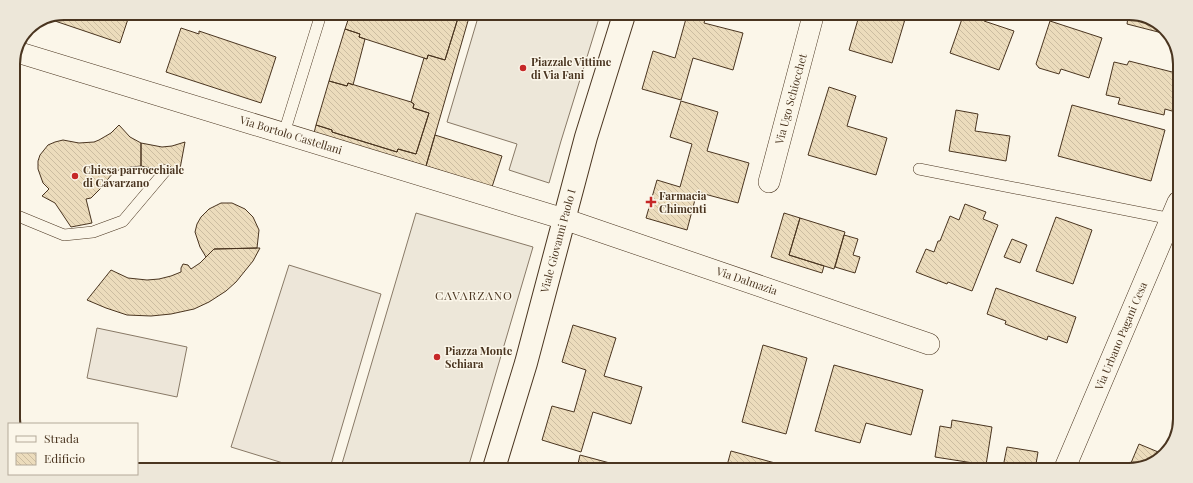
<svg xmlns="http://www.w3.org/2000/svg" width="1193" height="483" viewBox="0 0 1193 483" font-family="'Playfair Display',serif">
	<style>
		.garden { fill: #ede6d9; stroke: #887966 }
		.parking { fill: #ede7d9; stroke: #887966 }
		.building { fill: url(#building-back-hatch); stroke: #4a3520 }
		.lines { fill: none; stroke-linecap: round; stroke-linejoin: round }
		.service-casing { stroke: #4a3520; stroke-width: 12 }
		.minor-casing { stroke: #4a3520; stroke-width: 22 }
		.tertiary-casing { stroke: #4a3520; stroke-width: 24 }
		.service { stroke: #fbf6e9; stroke-width: 11 }
		.minor { stroke: #fbf6e9; stroke-width: 21 }
		.tertiary { stroke: #fbf6e9; stroke-width: 22 }
		.poi-dot { fill: #c62828; stroke: #fbf6e9; stroke-width: 1.5 }
		.labels { text-anchor: middle; stroke-width: 3; stroke-linejoin: round; paint-order: stroke }
		.poi-label { font-size: 11px; font-weight: bold; fill: #4a3520; stroke: #fbf6e9; text-anchor: start }
		.street-label { font-size: 11px; fill: #4a3520; stroke: #fbf6e9 }
		.neighbourhood-label { font-size: 12px; letter-spacing: 1px; fill: #4a3520; stroke: #fbf6e9 }
		.rim { fill: none; stroke: #4a3520; stroke-width: 2 }
	</style>
	<defs>
		<pattern id="building-back-hatch" width="6" height="6" patternUnits="userSpaceOnUse"><rect width="6" height="6" fill="#ecdcbc"/><path d="M-1 5l2 2M0 0l6 6M5-1l2 2" fill="none" stroke="#ccbda1"/></pattern>
	</defs>
	<rect width="100%" height="100%" fill="#fbf6e9"/>
	<path class="garden" d="M289,265L381,294L330,467H296L231,447Z
		M97,328L187,347L177,397L87,378Z"/>
	<path class="parking" d="M479,14L600,15L561,141L549,183L509,170L517,144L447,122Z
		M416,213L533,247L468,468L341,467Z"/>
	<path class="building" d="M64,13H130L120,43L49,19Z
		M350,14H445L458,18L445,60L428,55L427,59L359,37L360,34L345,29Z
		M445,14H470L426,166L314,133L316,125L332,130V132L397,152L398,149L416,154L429,113L413,108L414,104L411,102L424,58L427,59L428,55L445,60L458,18Z
		M687,15H706L704,23L743,33L733,70L693,58L681,100L642,89L653,51L675,58Z
		M859,16H906L892,63L849,50Z
		M963,16H975L984,19V21L1014,31L999,70L950,53Z
		M1128,17H1148L1167,31L1166,34L1127,24Z
		M1050,21L1102,38L1089,78L1061,69L1059,74L1039,68L1036,64Z
		M181,28L199,34V31L276,57L261,103L166,72Z
		M345,29L360,34L359,37L365,39L353,85L348,83L347,86L329,81Z
		M1129,61L1176,73L1175,78L1180,79L1179,113L1165,109L1164,115L1118,104L1120,98L1106,95L1114,62L1127,65Z
		M329,81L347,86L348,83L411,102L414,104L413,108L429,113L416,154L398,149L397,152L332,132V130L316,125Z
		M829,87L856,96L847,126L887,138L876,175L808,155Z
		M681,101L718,112L707,151L749,163L738,203L697,192L687,230L646,218L657,180L680,187L692,144L670,137Z
		M1072,105L1165,130L1151,181L1058,156Z
		M956,110L978,114L975,131L1010,136L1006,161L949,151Z
		M119,125L130,137L141,143V166L122,168L112,174L100,189L91,198L86,199L92,223L71,227L55,203L42,196L49,189L43,183L38,169V161L40,155L48,145L55,142L63,140L79,143L94,142L99,140L111,133Z
		M435,135L502,156L492,187L426,166Z
		M185,142L179,174L141,166V143L162,147L172,146Z
		M221,203H232L245,209L253,217L259,230L257,248L214,249L206,257L200,247L195,232L197,224L201,217L209,209Z
		M965,204L986,212L983,219L998,225L972,291L948,282L947,284L916,272L926,249L934,252L938,241H940L950,216L959,220Z
		M784,213L800,218L789,255L824,266L822,273L771,257Z
		M1056,217L1092,230L1073,284L1036,271Z
		M800,218L845,232L834,269L789,255Z
		M844,235L858,239L853,255L860,257L855,273L835,267Z
		M1012,239L1027,245L1020,263L1004,257Z
		M260,248L253,261L236,282L226,291L209,302L194,309L171,314L151,316L127,315L106,308L87,300L111,270L128,278L147,280L159,279L171,276L181,272V268L183,264L188,265L191,269L200,263L214,249Z
		M996,288L1076,317L1067,343L1048,336L1047,340L1005,324L1006,321L987,314Z
		M573,325L616,338L604,376L642,387L631,424L593,412L581,452L542,440L552,406L574,412L586,370L562,362Z
		M763,345L807,358L786,434L742,422Z
		M834,365L923,390L911,435L866,423L860,443L815,431Z
		M952,420L992,427L986,465L935,457L940,426L951,428Z
		M1139,444L1163,454L1157,461L1128,470Z
		M1007,447L1038,452L1035,470H1020L1003,467Z
		M731,451L775,463L774,469H726Z
		M580,455L621,466L620,468H577Z"/>
	<g class="lines">
		<g class="service-casing">
			<path id="service" d="M284,133L321,14
				M919,169L1172,219
				M13,214L64,235L93,232L123,221L166,170"/>
		</g>
		<g class="minor-casing">
			<path id="minor" d="M17,52L564,219L929,344
				M769,182L813,16
				M1064,470L1178,202"/>
		</g>
		<g class="tertiary-casing">
			<path id="tertiary" d="M494,468L526,363L586,137L624,15"/>
		</g>
		<use href="#service" class="service"/>
		<use href="#minor" class="minor"/>
		<use href="#tertiary" class="tertiary"/>
	</g>
	<g class="poi-dot">
		<circle cx="523" cy="68" r="4"/>
		<circle cx="75" cy="176" r="4"/>
		<path d="M649 196h4v4h4v4h-4v4h-4v-4h-4v-4h4z"/>
		<circle cx="437" cy="357" r="4"/>
	</g>
	<g class="labels">
		<g class="poi-label">
			<text x="531" y="66">Piazzale Vittime<tspan x="531" dy="13">di Via Fani</tspan></text>
			<text x="83" y="174">Chiesa parrocchiale<tspan x="83" dy="13">di Cavarzano</tspan></text>
			<text x="659" y="200">Farmacia<tspan x="659" dy="13">Chimenti</tspan></text>
			<text x="445" y="355">Piazza Monte<tspan x="445" dy="13">Schiara</tspan></text>
		</g>
		<g class="street-label">
			<text transform="translate(791 99) rotate(-75)" y="4">Via Ugo Schiocchet</text>
			<text transform="translate(291 135) rotate(17)" y="4">Via Bortolo Castellani</text>
			<text transform="translate(558 241) rotate(-75)" y="4">Viale Giovanni Paolo I</text>
			<text transform="translate(747 281) rotate(19)" y="4">Via Dalmazia</text>
			<text transform="translate(1121 336) rotate(-67)" y="4">Via Urbano Pagani Cesa</text>
		</g>
		<g class="neighbourhood-label">
			<text x="474" y="300">CAVARZANO</text>
		</g>
	</g>
	<path d="M0 0H1193V483H0ZM64 20H1129A44 44 0 0 1 1173 64V419A44 44 0 0 1 1129 463H64A44 44 0 0 1 20 419V64A44 44 0 0 1 64 20Z" fill="#ede7d9" fill-rule="evenodd"/>
	<path class="rim" d="M64 20H1129A44 44 0 0 1 1173 64V419A44 44 0 0 1 1129 463H64A44 44 0 0 1 20 419V64A44 44 0 0 1 64 20Z"/>
	<rect x="8" y="423" width="130" height="52" fill="#fbf6e9" stroke="#b4a999"/>
	<rect x="16" y="436" width="20" height="6" fill="#fbf6e9" stroke="#b4a999"/>
	<text x="44" y="443" font-size="12" fill="#4a3520">Strada</text>
	<rect x="16" y="453" width="20" height="12" fill="url(#building-back-hatch)" stroke="#b4a999"/>
	<text x="44" y="463" font-size="12" fill="#4a3520">Edificio</text>
</svg>
